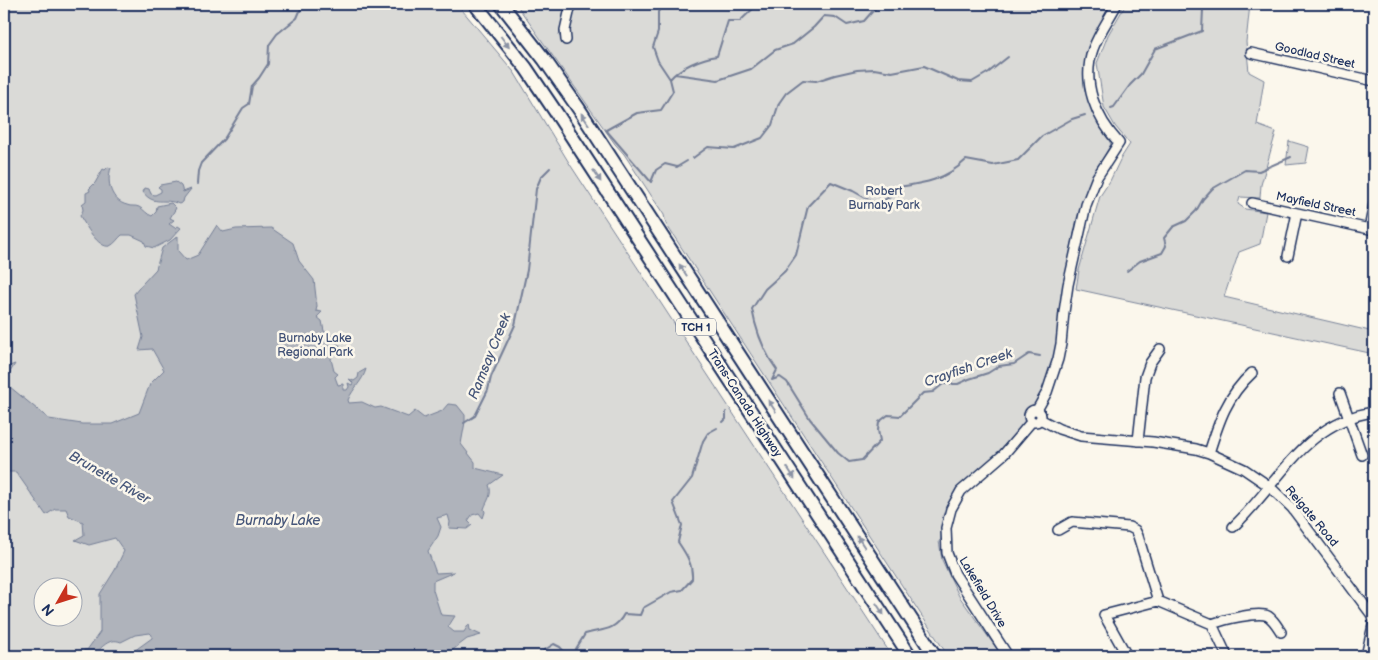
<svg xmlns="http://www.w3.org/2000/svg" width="1378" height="660" viewBox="0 0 1378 660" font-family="'Balsamiq Sans',sans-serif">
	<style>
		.green { fill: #dadad7; stroke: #7a849a; fill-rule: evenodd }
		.water { fill: #afb3bb; stroke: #747e96 }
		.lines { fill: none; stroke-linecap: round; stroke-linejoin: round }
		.stream { stroke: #747e96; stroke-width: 2 }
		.minor-casing { stroke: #1b2f5e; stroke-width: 12 }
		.highway-casing { stroke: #1b2f5e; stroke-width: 16 }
		.minor { stroke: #fbf7ec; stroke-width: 9 }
		.highway { stroke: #fbf7ec; stroke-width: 12 }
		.oneway { fill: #8b93a5 }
		.labels { text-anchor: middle; stroke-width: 5; stroke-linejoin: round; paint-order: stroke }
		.shield { fill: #fbf7ec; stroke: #5e6b89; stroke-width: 1 }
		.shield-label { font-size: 11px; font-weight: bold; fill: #1b2f5e }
		.street-label { font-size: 12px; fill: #1b2f5e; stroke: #fbf7ec }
		.park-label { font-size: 12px; fill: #415176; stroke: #fbf7ec }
		.water-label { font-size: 14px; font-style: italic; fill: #47577a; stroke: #fbf7ec }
	</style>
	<rect width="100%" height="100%" fill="#fbf7ec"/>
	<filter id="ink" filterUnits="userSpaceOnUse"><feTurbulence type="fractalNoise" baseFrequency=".02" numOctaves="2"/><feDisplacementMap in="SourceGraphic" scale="10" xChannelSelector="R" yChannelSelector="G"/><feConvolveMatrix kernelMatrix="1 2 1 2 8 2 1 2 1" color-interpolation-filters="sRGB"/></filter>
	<g filter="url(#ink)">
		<path class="green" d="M4,4H457L514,72L571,166L892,656H4ZM42,588H72V618H42Z
			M516,4H566L559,35L565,45L574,4H1111L1092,42L1086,88L1093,114L1111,144L1091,179L1077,218L1061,302L1056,347L1046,384L1034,407L1027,413L1025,423L1007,446L954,496L943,516L941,540L939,541L942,560L959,596L1002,656H948L666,224L664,215L624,154L615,144Z
			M1126,4H1250L1246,42L1249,72L1264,80L1257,125L1276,132L1261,185L1260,198L1240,197L1238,204L1245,209L1266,212L1260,244L1239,252L1224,297L1374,332V354L1076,289L1079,270L1100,196L1110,181L1121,158L1130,144L1115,126L1104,107L1097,63L1108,35Z
			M1289,141L1309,147L1306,163L1286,165Z"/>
		<path class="water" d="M108,167L111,168C106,182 111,201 127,205C131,207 135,205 139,207C145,210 146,214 152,216L156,212L157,206L171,203L176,208L170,218L174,220L169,224L175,228L178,226L181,228L170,240L154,248L146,246L144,241L131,235H122C118,238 115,244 110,246C98,249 85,224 80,216L83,210L82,204L86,201V193L90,191L89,189L95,183L103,169L105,170Z
			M176,182L181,186L183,192L191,189L184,198L183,202L179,204C164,197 154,207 143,192L145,188L149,189L151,194L155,195L161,192V189L158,187L160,185Z
			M217,225L223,232L236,229L271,228L293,243L299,261L314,280L317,306L316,311L322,312L317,317L322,321L324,331L332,336L333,341L341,346L336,348L330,347L329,352L333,354L331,359L334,371L338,374L335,377L338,385L343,384V390H347L349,387L348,383L352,385L353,383L349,379L354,381L358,378L359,373L366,369C363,381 353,388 348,400L349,403L362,402L375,408L381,407L408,417L415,411L424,418L442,411L448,404L457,405L465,415V422L461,444L475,462V468L503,475L489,485C493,495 487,500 484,509L485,512L483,518L479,513L472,515L468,521L472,525L467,529L449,528L450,522L448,515L437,518L441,527L438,536L428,551L436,573L454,572L433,581V590L441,615L455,616L448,627L454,632H464L469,624L470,630L481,635L467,639L450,652V656H127L152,638V635L150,633L135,635L121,642C109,637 101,648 93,656H82L84,654V650H87L100,632V594L115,570L124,551L115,538L89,545L75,540L84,535L83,522L69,516L66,509H55L46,515L16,472H4V368L15,364L4,382L49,419L82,424H112L139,413L150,384L164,370L152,349L139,350L143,337L134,294L143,283L156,269L162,248L178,236V251L186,260L198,255Z"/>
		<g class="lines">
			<path class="stream" d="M664,4L658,12V32L653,47L658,61L670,79
				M675,74L718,80L751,69L775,50L793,44L814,27L824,16L835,17L847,25L864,21L879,4
				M1111,108L1114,107L1130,85L1141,74L1155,49L1202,31L1203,9L1208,4
				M693,158L708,147L734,149L762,138L772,125L779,103L786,93L803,80L816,81L835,75L857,70L874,69L892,72L924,66L958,81L972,82L989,72L1008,57
				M687,161L677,167L665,164L656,170L651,182L606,130L637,113L661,110L673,91L670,79C680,67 702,58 717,56L728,21H740L758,4
				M197,184L198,171L201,163L224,139L243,108L249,104L252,86L259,78L268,64L269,45L277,34L297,18L303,4
				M1127,271L1140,261L1162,253L1166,246L1164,238L1173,227L1186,221L1196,211L1203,199L1212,189L1245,170L1259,171L1291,157
				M772,380L777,370C764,352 756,331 752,309L765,289L785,271L796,255L808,206L831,182L853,191L876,204L890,197L898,187C926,183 945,180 966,160L993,165L1018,160L1042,136L1072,119L1085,115
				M772,380L780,377L787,382L810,419L838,453L849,462L862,460L880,441L878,430L879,422L888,415L900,416L923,393L933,392L943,384H958L969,379L988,373L999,366L1014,364L1029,354L1040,356
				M723,422L726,419V412
				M464,423L475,416L488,390L491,377L515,325L527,270L536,189L541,177L550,168
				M543,651L554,644L560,647L567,655L574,652L585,634C600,629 615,632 624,614L640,615L643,608L671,592L682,590L692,579C693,564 686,554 678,542L682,525L673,502L692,478L703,441L708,433L717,428"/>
			<g class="minor-casing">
				<path id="minor" d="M566,40L565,30L571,4
					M1251,53L1374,81
					M1252,203L1374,230
					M1369,229L1374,204
					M1288,256L1297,213
					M1340,393L1362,455
					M1029 416a6 6 0 1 1 12 0a6 6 0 1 1-12 0Z
					M1037,410L1047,392L1058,359L1061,344L1064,312L1068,285L1086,205L1097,177L1119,143C1096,118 1081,83 1093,49C1099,33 1109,19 1117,4
					M1040,419L1059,429L1081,436L1153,442L1196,449L1209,453L1244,469L1269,486L1292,508L1371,614L1374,621L1366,656
					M1138,441L1145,377L1150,363L1160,349
					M1209,453C1219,421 1227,396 1252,373
					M1233,527C1279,484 1305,421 1374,412
					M1058,530L1072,522L1129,527L1135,530L1138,536L1158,601
					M1212,624C1223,620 1258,611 1268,616C1274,620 1277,626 1281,632
					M1008,656L955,574L947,553L946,528L951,509L961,491L1004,454L1032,421
					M1127,656L1104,615L1158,601L1212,624L1227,656"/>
			</g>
			<g class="highway-casing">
				<path id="highway" d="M475,4L526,68L557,114L910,656
					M501,4L544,59L579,109L935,656"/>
			</g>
			<use href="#minor" class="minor"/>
			<use href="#highway" class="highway"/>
		</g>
		<defs><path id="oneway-solid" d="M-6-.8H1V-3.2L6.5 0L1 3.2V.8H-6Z" transform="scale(1.25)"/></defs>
		<g class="oneway">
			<use href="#oneway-solid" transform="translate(505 42) rotate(53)"/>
			<use href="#oneway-solid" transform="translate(585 119) rotate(-123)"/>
			<use href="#oneway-solid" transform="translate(597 176) rotate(57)"/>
			<use href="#oneway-solid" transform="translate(683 270) rotate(-123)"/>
			<use href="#oneway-solid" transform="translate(772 406) rotate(-123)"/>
			<use href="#oneway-solid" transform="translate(791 473) rotate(57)"/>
			<use href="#oneway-solid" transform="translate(861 542) rotate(-123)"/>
			<use href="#oneway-solid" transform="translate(880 609) rotate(57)"/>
		</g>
	</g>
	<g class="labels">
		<rect class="shield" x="676" y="318.5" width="40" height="17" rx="4"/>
		<g class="shield-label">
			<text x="696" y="331">TCH 1</text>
		</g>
		<g class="street-label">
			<text transform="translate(1315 55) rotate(13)" y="4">Goodlad Street</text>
			<text transform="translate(1316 204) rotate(12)" y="4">Mayfield Street</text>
			<text transform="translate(745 403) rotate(57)" y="4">Trans-Canada Highway</text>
			<text transform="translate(1312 516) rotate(50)" y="4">Reigate Road</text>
			<text transform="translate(983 592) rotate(59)" y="4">Lakefield Drive</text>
		</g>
		<g class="park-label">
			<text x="884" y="195">Robert<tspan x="884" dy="14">Burnaby Park</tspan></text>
			<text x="315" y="342">Burnaby Lake<tspan x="315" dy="14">Regional Park</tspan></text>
		</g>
		<g class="water-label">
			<text transform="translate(489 356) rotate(-68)" y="5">Ramsay Creek</text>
			<text transform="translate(968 367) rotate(-19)" y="5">Crayfish Creek</text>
			<text transform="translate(110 477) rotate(30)" y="5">Brunette River</text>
			<text x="278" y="525">Burnaby Lake</text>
		</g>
	</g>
	<rect width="1378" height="660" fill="none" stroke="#fbf7ec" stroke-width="20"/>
	<rect x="10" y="10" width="1358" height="640" fill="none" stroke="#1b2f5e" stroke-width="2" filter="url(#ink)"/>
	<g transform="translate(58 602) rotate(231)"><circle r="24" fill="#fbf7ec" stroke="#a1a7b3"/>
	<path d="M0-4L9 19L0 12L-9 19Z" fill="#c8321e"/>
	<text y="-8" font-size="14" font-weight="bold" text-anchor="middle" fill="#1b2f5e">N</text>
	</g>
</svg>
